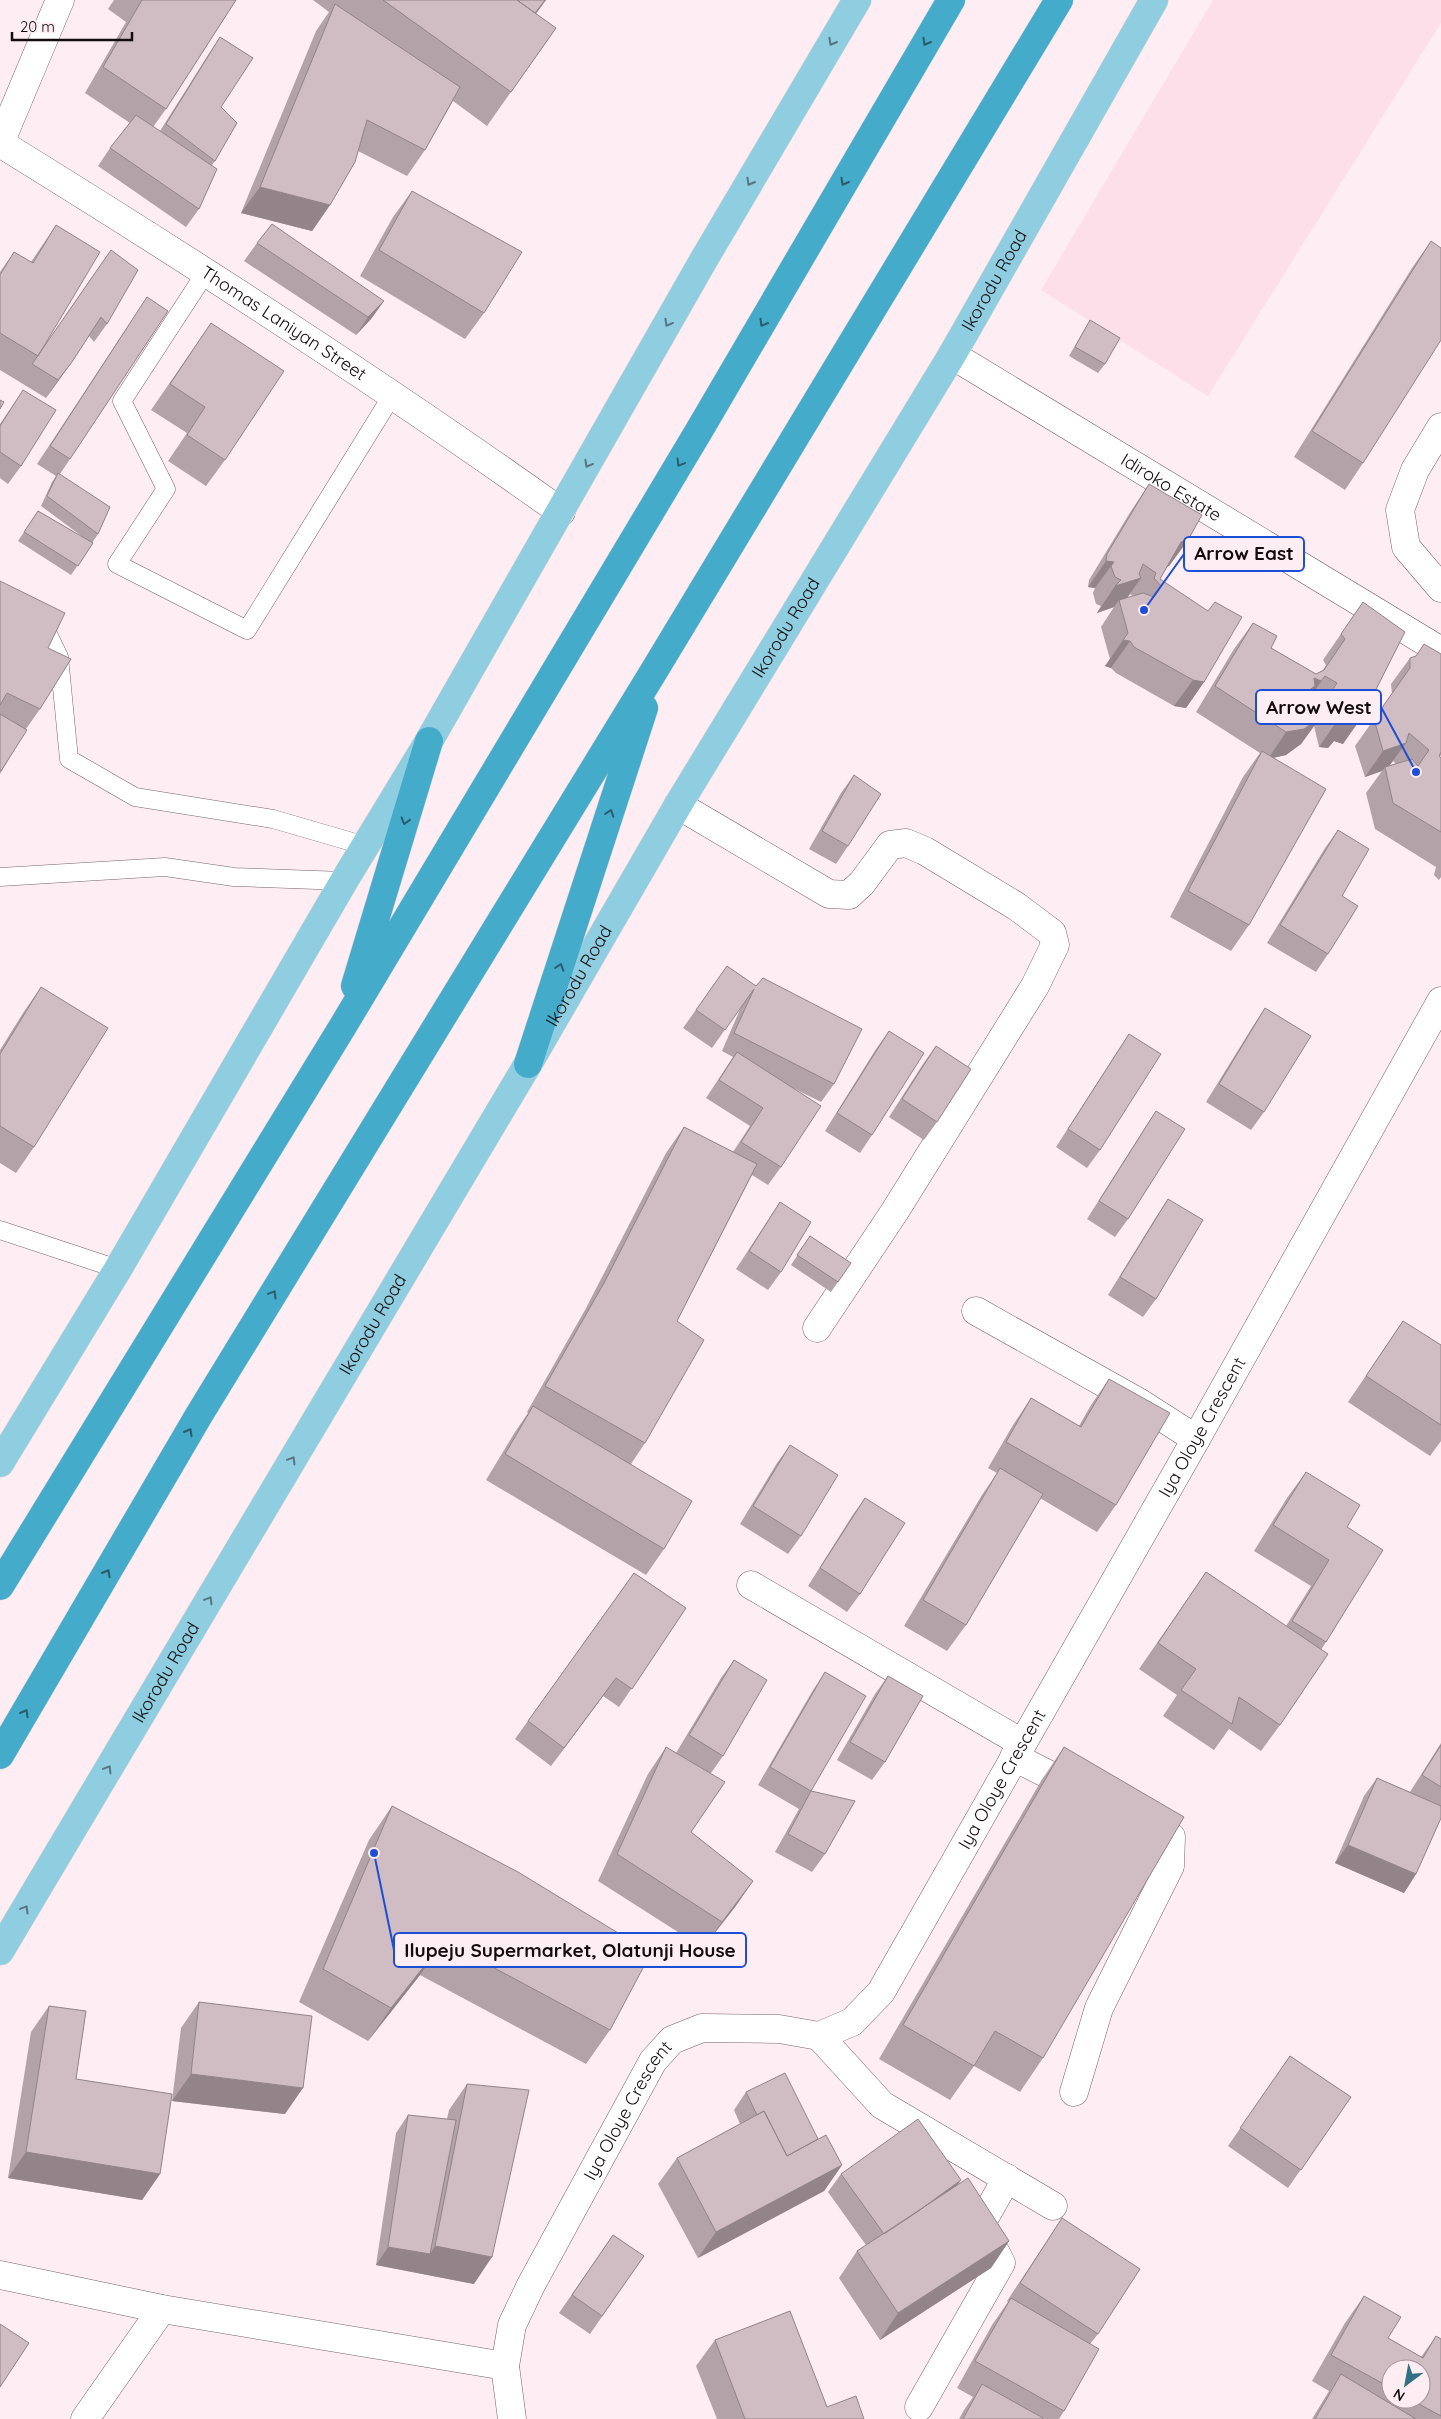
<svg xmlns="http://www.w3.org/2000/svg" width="1441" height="2419" viewBox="0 0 1441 2419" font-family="Quicksand,sans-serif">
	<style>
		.built { fill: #fddfe9 }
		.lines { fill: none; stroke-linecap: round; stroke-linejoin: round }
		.service-casing { stroke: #76646a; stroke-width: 19 }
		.minor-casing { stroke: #76646a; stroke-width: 29 }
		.primary-casing { stroke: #d4d3d4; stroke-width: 29 }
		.motorway-casing { stroke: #d4d3d4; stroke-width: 29 }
		.service { stroke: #fff; stroke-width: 18 }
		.minor { stroke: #fff; stroke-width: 28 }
		.primary { stroke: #8fcde0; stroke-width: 28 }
		.motorway { stroke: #44abcb; stroke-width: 28 }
		.wall { fill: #b3a2a8; fill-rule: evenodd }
		.shaded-wall { fill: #928488 }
		.building { fill: #d0bcc3; stroke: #928488 }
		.oneway { stroke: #577682 }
		.oneway2 { stroke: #2b5c6c }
		.labels { text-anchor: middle; stroke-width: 4; stroke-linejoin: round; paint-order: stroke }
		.street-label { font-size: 18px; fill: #120c0e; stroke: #feedf2 }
		.leader { fill: none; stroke: #1d4ed8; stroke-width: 2 }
		.callout-dot { fill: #1d4ed8; stroke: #feedf2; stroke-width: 2 }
		.callout { fill: #feedf2; stroke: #1d4ed8; stroke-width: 2 }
		.callout-label { font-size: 19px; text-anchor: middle; font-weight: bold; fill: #120c0e }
	</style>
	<rect width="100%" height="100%" fill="#feedf2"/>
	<path class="built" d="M1213,0H1441V23L1208,396L1041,290Z"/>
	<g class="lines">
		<g class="service-casing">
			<path id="service" d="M206,272L122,401L166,489L117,564L247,630L393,394
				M41,620L59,657L69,759L135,797L273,819L366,846
				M0,877L165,867L234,877L344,881
				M0,1230L118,1269"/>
		</g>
		<g class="minor-casing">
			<g id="minor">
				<path id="s1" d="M0,143C191,261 379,382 561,512"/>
				<path d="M0,143L60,0"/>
				<path id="s2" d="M952,355L1441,651"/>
				<path d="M1441,427L1415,470L1400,510L1406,547L1441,588"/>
				<path d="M678,805L829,894L849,895L862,883L890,845L906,843L925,851L1016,906L1052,933L1055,945L1035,986L895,1211L817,1328"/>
				<path d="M976,1311L1140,1403L1196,1439"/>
				<path d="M751,1585L1022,1743"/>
				<path d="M1014,1757L1079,1790"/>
				<path d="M819,2036L882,2105L1053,2206"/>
				<path d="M1074,2092L1099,2008L1170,1866L1171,1837L1140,1821"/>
				<path d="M0,2275L162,2309L505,2366"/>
				<path d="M919,2407L1001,2263L981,2224L1007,2178"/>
				<path d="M85,2419L162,2309"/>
				<path id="s3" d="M512,2419L505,2366L512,2325L531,2285L653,2061L672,2040L702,2028L779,2029L819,2036L852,2022L881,1992L1196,1439L1441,1001"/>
			</g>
		</g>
		<g class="primary-casing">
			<g id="primary">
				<path d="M0,1463L118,1269L344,881L429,741L703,261L857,0"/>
				<path id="s4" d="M0,1951L528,1064L678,805L952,355L1154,0"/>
			</g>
		</g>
		<g class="motorway-casing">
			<path id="motorway" d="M355,986L429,741
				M528,1064L644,708
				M0,1586L343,1026L700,429L951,0
				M0,1755L199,1415L657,666L1059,0"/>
		</g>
		<use href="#service" class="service"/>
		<use href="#minor" class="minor"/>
		<use href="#primary" class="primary"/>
		<use href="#motorway" class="motorway"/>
	</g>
	<path class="wall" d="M114,0H236L166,109L153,127L160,131L208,55L220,37L221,107L215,161L212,165L199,209L186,227L98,166L110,148L130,123L85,93L126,22L108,9Z
		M313,0H546L536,14L556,28L487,126L453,101L425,150L407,176L358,151L330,205L312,231L241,213L316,31L329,12Z
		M412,191L484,313L465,339L360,276L393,217Z
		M56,225L39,354L111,250L107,324L94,342L89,336L59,380L46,398L0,370V272L14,252L31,262Z
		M1431,241L1363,463L1345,490L1294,457L1412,268Z
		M257,243L384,301L371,319L356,335L244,261Z
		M147,297L70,459L60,474L98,534L92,543H93L71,575L18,541L38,511L87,540L41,506L52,482L56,476L37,464Z
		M1090,320L1105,364L1098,373L1069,356L1084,330Z
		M211,323L225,460L206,486L168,461L187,433L151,410Z
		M23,390L21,466L8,484L0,478V424Z
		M1149,484L1188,540L1169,566L1167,567L1160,579L1204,682L1186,708L1174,706L1116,673L1111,668L1105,666L1110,659L1101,627L1114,607L1097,613L1101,606L1096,604L1093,593L1095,588L1088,587L1089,580L1131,511ZM1130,594L1133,596L1127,598Z
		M0,581L48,648L40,709L26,729L0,774Z
		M1363,602L1343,744L1334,741L1328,748L1319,747L1314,726L1301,744L1286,755L1273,758L1249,925L1231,951L1170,917L1243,777L1260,753L1196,712L1234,649L1253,623L1271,648L1316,674L1323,670L1326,665L1323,660Z
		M1441,654V755L1440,757L1441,758V877L1439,880L1434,875L1436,867L1375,829L1366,793L1382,771L1365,777L1355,746L1392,694L1391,684L1410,658ZM1393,761L1396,764L1389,766Z
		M854,775L848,846L836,864L809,849L841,793Z
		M1338,830L1342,896L1328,954L1316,972L1267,943L1325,848Z
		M727,966L756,986L834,1084L821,1102L791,1087L781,1167L768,1185L752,1175L677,1321L645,1443L631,1464L664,1549L646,1575L486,1480L515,1432L528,1413L527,1412L585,1310L666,1153L684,1127L733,1152L750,1126L706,1098L733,1057L722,1051L741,1007L712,1048L683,1028Z
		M41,987L34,1147L16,1173L0,1163V1050L23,1013Z
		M1265,1008L1264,1112L1251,1130L1206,1102L1253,1026Z
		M889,1031L872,1135L860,1153L825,1131L876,1049Z
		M1129,1034L1100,1150L1087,1168L1056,1147L1117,1052Z
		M936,1046L937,1122L924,1140L889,1117L923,1064Z
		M1156,1111L1128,1219L1115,1237L1087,1219L1144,1129Z
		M1168,1199L1156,1299L1143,1317L1108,1295L1156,1217Z
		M780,1202L781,1272L768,1290L736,1269L768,1220Z
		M810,1236L851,1263L831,1292L791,1265Z
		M1403,1321L1441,1345V1441L1430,1456L1348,1402Z
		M1109,1379L1116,1505L1097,1532L1040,1498L966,1625L947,1651L904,1626L982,1495L997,1473L988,1468L1013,1425L1031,1398L1079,1426L1091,1405Z
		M790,1445L801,1536L788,1554L740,1524L777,1463Z
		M1306,1472L1347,1527L1326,1642L1321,1650L1280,1725L1261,1751L1229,1729L1214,1750L1163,1716L1177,1695L1139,1669L1206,1572L1286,1626L1311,1586L1254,1551L1287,1498Z
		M865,1498L860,1594L847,1612L808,1586L852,1516Z
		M634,1573L686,1608L619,1707L603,1696L551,1766L515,1739Z
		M734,1660L723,1756L711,1773L691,1832L753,1881L735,1907L703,1948L598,1881L648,1774L666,1747L676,1753L721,1678Z
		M825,1672L811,1791L825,1854L812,1872L775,1852L799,1809L758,1785L813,1690Z
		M888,1676L885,1762L872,1780L837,1760L875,1694Z
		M1441,1743V1818L1416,1874L1404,1893L1335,1863L1364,1796L1377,1778L1410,1792Z
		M1064,1747L1043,2058L1020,2092L974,2066L950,2100L879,2059L1041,1781Z
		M392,1806L610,2030L586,2064L420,1975L368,2041L299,2002L369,1840Z
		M199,2002L285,2114L172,2101L181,2028Z
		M49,2006L76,2079L160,2174L142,2200L8,2178L31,2032Z
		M1290,2056L1351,2097L1288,2188L1228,2146Z
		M467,2084L474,2284L376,2265L396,2133L408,2115L447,2119L449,2110Z
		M746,2092L818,2139L842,2165L824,2191L698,2258L658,2184L677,2158L740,2124L734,2110Z
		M841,2174L958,2185L1009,2241L991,2268L880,2340L839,2278L857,2251L866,2245L828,2192Z
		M1062,2218L1098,2334L1090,2344L1064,2411L1059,2419H959L964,2410L973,2397L957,2388L992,2325L1008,2302L1007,2301Z
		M613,2235L644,2256L590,2334L559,2313Z
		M1364,2296L1388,2338L1421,2357L1436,2336L1441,2339V2419H1312L1329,2391L1312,2381L1345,2323ZM1391,2369L1421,2399H1391Z
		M715,2340L827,2407L864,2419H717L696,2366Z"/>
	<path class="shaded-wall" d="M545,0H546L510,47Z
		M260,187L330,205L312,231L241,213Z
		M384,301L371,319L356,335L368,317Z
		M72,362L46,398L58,380Z
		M1188,540L1169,566L1163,568L1181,542Z
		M1106,561L1114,562L1095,588L1088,587Z
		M1141,578L1122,605L1119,600L1114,607L1097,613L1115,586Z
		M1123,640L1130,641L1111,668L1105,666Z
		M1325,676L1307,702L1289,717L1314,678Z
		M1193,680L1204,682L1186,708L1174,706Z
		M1352,715L1362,717L1343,744L1334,741L1328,748L1319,747L1337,721Z
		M1320,718L1301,744L1286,755L1268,759L1286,732Z
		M1406,743L1387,769L1385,767L1382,771L1365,777L1383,751Z
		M616,1678L603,1696L551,1766L564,1748Z
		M1348,1845L1416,1874L1404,1893L1335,1863Z
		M753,1881L735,1907L703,1948L722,1922Z
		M444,1941L420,1975L368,2041L391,2008Z
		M191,2074L303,2088L285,2114L172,2101Z
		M26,2152L160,2174L142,2200L8,2178Z
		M842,2165L824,2191L698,2258L716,2232Z
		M961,2180L949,2198L885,2235Z
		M1009,2241L991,2268L880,2340L898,2313Z
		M435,2246L492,2257L474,2284L376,2265L388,2247L430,2254Z"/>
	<path class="building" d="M142,0H236L166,109L103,67Z
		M383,0H517L556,28L511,92Z
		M517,0H545L535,13Z
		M335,4L460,87L425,150L367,120L355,162L330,205L260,187Z
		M220,37L253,58L221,107L237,123L215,161L166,124Z
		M136,115L217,169L199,209L110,148Z
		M412,191L522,252L484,313L379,250Z
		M272,224L384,301L368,317L257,243Z
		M56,225L100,252L38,356L0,333V275L14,252L33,263Z
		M1431,241L1441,248V340L1363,463L1312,431Z
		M111,250L138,270L107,324L101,317L72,362L58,380L32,364Z
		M147,297L168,311L70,459L50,446Z
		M1090,320L1120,338L1105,364L1075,347Z
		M211,323L284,371L225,460L187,435L205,407L170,384Z
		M23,390L56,410L21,466L0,452V426Z
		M0,400L4,402L0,409Z
		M58,473L110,507L98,534L47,496Z
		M1149,484L1202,515L1188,540L1181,542L1160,579L1208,611L1215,602L1242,617L1204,682L1193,680L1134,647L1130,641L1123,640L1128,633L1119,600L1143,593L1154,597L1161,586L1154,578L1156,573L1143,564L1139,574L1141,578L1115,586L1121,580L1115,577L1111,566L1114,562L1106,561L1107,554Z
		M38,511L93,543L78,566L24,532Z
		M0,581L65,613L48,648L71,659L40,709L7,693L0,705Z
		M1363,602L1405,632L1362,717L1352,715L1346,722L1337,721L1331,692L1337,683L1325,676L1321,681L1314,678L1315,686L1308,691L1314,697L1320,718L1304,729L1286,732L1215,686L1253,623L1277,636L1271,648L1316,674L1324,670L1345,639L1341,634Z
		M1424,644L1441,654V752L1439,756L1441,758V832L1393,803L1385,767L1412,759L1418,766L1429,750L1409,733L1406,743L1383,751L1374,719L1410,668V658L1416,656Z
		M0,714L27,730L1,771L0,770Z
		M1262,751L1326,789L1249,925L1188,891Z
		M854,775L881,794L848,846L822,831Z
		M1338,830L1369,849L1342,896L1358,906L1328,954L1280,925Z
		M727,966L756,986L763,978L862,1029L834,1084L734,1033L754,989L725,1030L696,1010Z
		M41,987L108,1028L34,1147L0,1126V1054Z
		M1265,1008L1311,1036L1264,1112L1219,1084Z
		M889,1031L924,1053L872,1135L837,1113Z
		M1129,1034L1161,1054L1100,1150L1068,1129Z
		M936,1046L971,1069L937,1122L902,1099Z
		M737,1052L821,1106L781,1167L741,1142L763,1108L719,1080Z
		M1156,1111L1185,1129L1128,1219L1099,1201Z
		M684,1127L757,1164L677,1321L704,1340L645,1443L545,1386L604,1283Z
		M1168,1199L1203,1220L1156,1299L1120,1277Z
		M780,1202L811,1222L781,1272L749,1251Z
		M810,1236L851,1263L838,1282L797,1255Z
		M1403,1321L1441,1345V1425L1366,1376Z
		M1109,1379L1170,1413L1116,1505L1006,1442L1031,1398L1081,1427Z
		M533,1406L692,1501L664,1549L505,1454Z
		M790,1445L838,1475L801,1536L753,1506Z
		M1000,1468L1043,1494L966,1625L923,1600Z
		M1306,1472L1360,1505L1347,1527L1383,1550L1326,1642L1292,1621L1329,1560L1273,1525Z
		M865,1498L905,1523L860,1594L820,1568Z
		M1206,1572L1328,1654L1280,1725L1239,1697L1232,1724L1181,1690L1196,1669L1158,1643Z
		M634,1573L686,1608L632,1689L616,1678L564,1748L528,1721Z
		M734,1660L767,1680L723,1756L689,1735Z
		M825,1672L866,1696L811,1791L770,1767Z
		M888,1676L923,1696L885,1762L850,1742Z
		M1441,1745V1787L1422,1775Z
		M666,1747L725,1782L691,1832L753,1881L722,1922L617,1854Z
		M1064,1747L1184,1817L1043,2058L995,2031L974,2066L903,2025Z
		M1377,1778L1441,1806V1818L1416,1874L1348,1845Z
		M811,1791L855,1801L825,1854L788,1834Z
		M392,1806L518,1872L651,1953L610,2030L444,1941L391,2008L323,1969Z
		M199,2002L312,2016L303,2088L191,2074Z
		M49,2006L86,2011L76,2079L172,2094L160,2174L26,2152Z
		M1290,2056L1351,2097L1301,2170L1240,2128Z
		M785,2073L818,2139L787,2156L764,2111L757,2115L746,2092Z
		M467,2084L529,2090L492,2257L435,2246Z
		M764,2111L787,2156L826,2135L842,2165L716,2232L677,2158Z
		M408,2115L456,2120L430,2254L388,2247Z
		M918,2119L961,2180L917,2212L884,2234L841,2174Z
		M968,2178L1009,2241L898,2313L857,2251Z
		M1062,2218L1140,2269L1098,2334L1020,2283Z
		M613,2235L644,2256L602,2316L572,2295Z
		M1364,2296L1401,2317L1388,2338L1423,2358L1436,2336L1441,2339V2416L1410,2399H1421V2369H1391V2388L1331,2355Z
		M1011,2298L1099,2349L1064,2411L975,2361Z
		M790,2311L827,2407L856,2396L864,2419H745L715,2340Z
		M0,2324L29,2343L0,2387Z
		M1341,2374L1416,2419H1315Z
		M982,2384L1043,2418V2419H963Z"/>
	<defs><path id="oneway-chevron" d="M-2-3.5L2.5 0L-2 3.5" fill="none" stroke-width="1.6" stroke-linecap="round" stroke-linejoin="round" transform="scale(1.25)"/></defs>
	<g class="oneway">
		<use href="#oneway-chevron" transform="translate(832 42) rotate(120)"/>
		<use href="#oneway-chevron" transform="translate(750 182) rotate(120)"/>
		<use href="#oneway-chevron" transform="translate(668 323) rotate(119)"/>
		<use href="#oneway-chevron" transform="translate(588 464) rotate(119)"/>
		<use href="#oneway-chevron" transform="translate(292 1460) rotate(-59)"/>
		<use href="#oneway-chevron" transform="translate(209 1600) rotate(-59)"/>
		<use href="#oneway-chevron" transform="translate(108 1769) rotate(-59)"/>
		<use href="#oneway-chevron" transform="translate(25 1909) rotate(-59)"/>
	</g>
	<g class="oneway2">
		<use href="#oneway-chevron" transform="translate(926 42) rotate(120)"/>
		<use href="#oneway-chevron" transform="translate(844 182) rotate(120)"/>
		<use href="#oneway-chevron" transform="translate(763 323) rotate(120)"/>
		<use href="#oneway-chevron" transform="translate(680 463) rotate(121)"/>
		<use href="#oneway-chevron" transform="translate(610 813) rotate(-72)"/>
		<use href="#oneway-chevron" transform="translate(405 821) rotate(107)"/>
		<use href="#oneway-chevron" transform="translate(560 967) rotate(-72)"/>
		<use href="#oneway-chevron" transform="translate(273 1294) rotate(-59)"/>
		<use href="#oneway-chevron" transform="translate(189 1432) rotate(-60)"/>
		<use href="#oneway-chevron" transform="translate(107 1573) rotate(-60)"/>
		<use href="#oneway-chevron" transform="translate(25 1713) rotate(-60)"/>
	</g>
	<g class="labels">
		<g class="street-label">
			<text dy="6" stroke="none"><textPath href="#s4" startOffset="1944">Ikorodu Road</textPath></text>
			<text dy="6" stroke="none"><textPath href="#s1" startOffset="336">Thomas Laniyan Street</textPath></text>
			<text dy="6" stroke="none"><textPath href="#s2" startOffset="256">Idiroko Estate</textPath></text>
			<text dy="6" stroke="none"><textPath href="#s4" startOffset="1539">Ikorodu Road</textPath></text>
			<text dy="6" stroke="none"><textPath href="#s4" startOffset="1134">Ikorodu Road</textPath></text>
			<text dy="6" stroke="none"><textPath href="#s4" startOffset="729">Ikorodu Road</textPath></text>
			<text dy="6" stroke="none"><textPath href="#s3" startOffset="1300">Iya Oloye Crescent</textPath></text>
			<text dy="6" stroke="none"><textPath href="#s4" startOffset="324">Ikorodu Road</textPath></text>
			<text dy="6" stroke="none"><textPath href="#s3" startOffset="895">Iya Oloye Crescent</textPath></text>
			<text dy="6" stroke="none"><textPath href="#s3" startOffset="339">Iya Oloye Crescent</textPath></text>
		</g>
	</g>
	<path class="leader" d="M1144 610L1184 554M1416 772L1381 707M374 1853L394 1950"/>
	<g class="callout-dot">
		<circle cx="1144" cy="610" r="5"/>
		<circle cx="1416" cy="772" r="5"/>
		<circle cx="374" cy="1853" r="5"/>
	</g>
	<g class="callout">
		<rect x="1184" y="537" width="120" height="34" rx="5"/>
		<rect x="1256" y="690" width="125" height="34" rx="5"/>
		<rect x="394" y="1933" width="352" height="34" rx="5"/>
	</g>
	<g class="callout-label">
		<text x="1244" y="560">Arrow East</text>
		<text x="1319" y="714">Arrow West</text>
		<text x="570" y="1957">Ilupeju Supermarket, Olatunji House</text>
	</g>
	<g transform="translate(1406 2384) rotate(212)"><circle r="24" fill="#feedf2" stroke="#a09397"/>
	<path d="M0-4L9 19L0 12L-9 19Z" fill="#317085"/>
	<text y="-8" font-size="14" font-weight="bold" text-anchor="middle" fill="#120c0e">N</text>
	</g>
	<path d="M12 32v8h120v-8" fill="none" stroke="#120c0e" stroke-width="2.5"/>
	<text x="20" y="32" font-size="15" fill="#120c0e" stroke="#feedf2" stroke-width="4" paint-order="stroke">20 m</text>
</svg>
